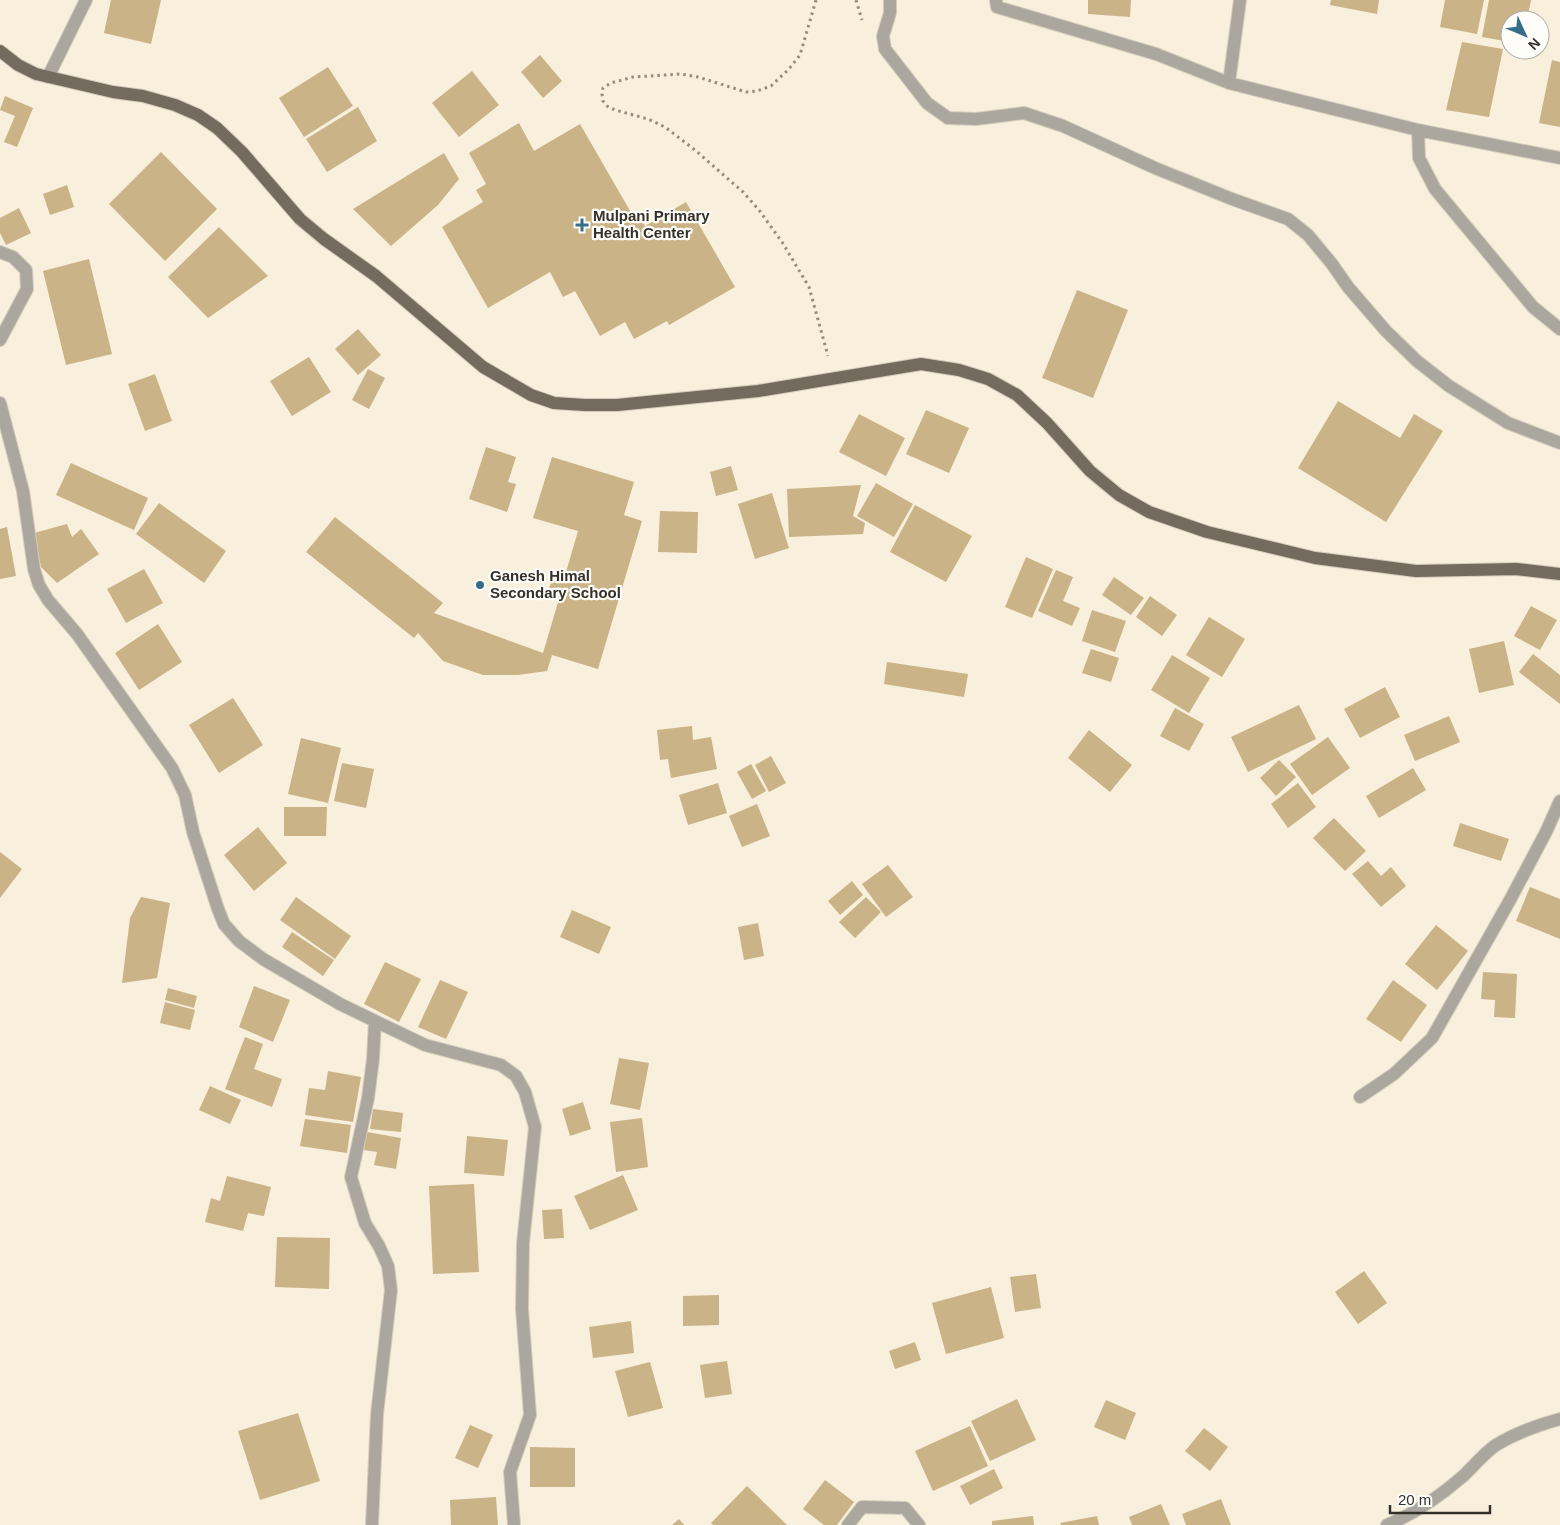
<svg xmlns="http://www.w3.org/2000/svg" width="1560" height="1525" viewBox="0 0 1560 1525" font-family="Arial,sans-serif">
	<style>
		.building { fill: #cab386 }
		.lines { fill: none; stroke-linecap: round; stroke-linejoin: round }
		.minor-casing { stroke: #d5cdbc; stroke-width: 14 }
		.major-casing { stroke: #d5cdbc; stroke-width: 14 }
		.path { stroke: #938d80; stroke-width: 3; stroke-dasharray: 2.5 4; stroke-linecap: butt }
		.minor { stroke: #aba79f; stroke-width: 12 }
		.major { stroke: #726b5e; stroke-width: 12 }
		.poi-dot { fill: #356e88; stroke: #fefdf9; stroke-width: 2 }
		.labels { text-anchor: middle; stroke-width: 4.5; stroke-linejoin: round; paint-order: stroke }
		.poi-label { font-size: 15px; font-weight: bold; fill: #34312a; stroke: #fefdf9; text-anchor: start }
	</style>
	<rect width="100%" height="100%" fill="#f8efdc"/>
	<path class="building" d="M111,0H161L151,44L104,33Z
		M1088,0H1131L1130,17L1088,14Z
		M1331,0H1379L1377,14L1330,5Z
		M1445,0H1484L1477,34L1440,27Z
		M1489,0H1531L1527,20H1510V42L1482,37Z
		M1462,42L1503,49L1489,117L1446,110Z
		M540,55L562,81L543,98L521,72Z
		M1552,60L1560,62V127L1539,123Z
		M328,67L353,106L304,137L279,98Z
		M472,71L499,105L459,137L432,103Z
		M5,96L33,108L17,147L4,142L15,116L0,110Z
		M358,107L377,141L327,172L306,139Z
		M519,123L534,151L580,124L637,223L641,220L645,226L686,202L735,287L669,325L667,321L634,339L625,322L600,336L575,291L563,297L550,272L488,308L442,227L483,202L476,190L486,184L469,153Z
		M161,152L217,209L165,261L109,204Z
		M444,153L459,179L438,205L391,246L353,209Z
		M67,185L74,207L50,215L43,194Z
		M19,208L31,233L6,245L0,233V218Z
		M219,227L268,276L208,318L168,277Z
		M89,259L112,354L66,365L43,271Z
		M1077,290L1128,310L1093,398L1042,378Z
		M358,329L381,355L358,375L335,349Z
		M309,357L331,392L292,416L270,381Z
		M368,369L385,378L369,409L352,400Z
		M155,374L172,421L145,431L128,384Z
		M1338,401L1400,438L1414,414L1443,431L1386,522L1298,468Z
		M926,410L969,428L949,473L906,454Z
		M859,414L905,438L886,476L839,452Z
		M486,447L516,457L508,482L516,484L507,512L469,499Z
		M552,457L634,482L624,515L642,521L598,669L552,655L547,671L518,675H483L443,661L418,633L414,638L306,552L335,517L443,603L434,613L543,653L559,599L547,595L553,576L564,579L578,531L533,518Z
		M71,463L148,498L134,530L56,495Z
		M731,466L738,490L716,496L710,472Z
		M876,483L913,504L894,537L857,516Z
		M861,485L853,516L865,523L863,534L789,537L787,489Z
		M772,493L789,548L755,559L738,504Z
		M159,503L226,551L204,583L136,534Z
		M915,505L972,536L946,582L890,552Z
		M660,511L698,512L697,553L658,552Z
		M67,524L72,537L81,529L99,554L57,583L41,567L34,533Z
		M7,527L16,576L0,579V529Z
		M1026,557L1053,569L1032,618L1005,607Z
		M144,569L163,603L126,623L107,589Z
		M1056,570L1073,577L1063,601L1080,608L1072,626L1038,611Z
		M1114,577L1144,598L1131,615L1102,595Z
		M1150,596L1177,615L1162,636L1136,617Z
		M1531,606L1557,620L1540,650L1514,636Z
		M1092,610L1126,621L1115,652L1082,641Z
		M1209,617L1245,639L1222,677L1186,655Z
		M158,624L182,662L139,690L115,653Z
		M1504,641L1514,685L1479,693L1469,649Z
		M1091,649L1119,658L1111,682L1082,673Z
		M1533,654L1560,675V704L1519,672Z
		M1172,655L1210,678L1189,713L1151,690Z
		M887,662L968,674L964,697L884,684Z
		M1385,687L1400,717L1360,738L1344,709Z
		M233,698L263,745L219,773L189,725Z
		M1299,705L1316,739L1248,772L1231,737Z
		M1175,708L1204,724L1189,751L1160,736Z
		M1449,716L1460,742L1415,761L1404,735Z
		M692,726L693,740L711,737L717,769L671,778L668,759L660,760L657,730Z
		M1089,730L1132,765L1110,792L1068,758Z
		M1328,737L1350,768L1312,795L1290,764Z
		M301,738L341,748L328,803L288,794Z
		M771,756L786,783L769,792L755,765Z
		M1279,760L1296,777L1276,796L1260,778Z
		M342,763L374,769L366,808L334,801Z
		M751,764L766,791L752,799L737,772Z
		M1413,768L1426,790L1379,818L1366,796Z
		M718,783L727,813L688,825L679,795Z
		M1298,783L1316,807L1288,828L1271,804Z
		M757,804L770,836L742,847L729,816Z
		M284,807H327L326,836H284Z
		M1334,818L1366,851L1345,871L1313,838Z
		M1460,823L1509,839L1501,861L1453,846Z
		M258,827L287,863L254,891L224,855Z
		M0,852L22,869L0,898Z
		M1368,861L1381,876L1391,867L1406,886L1381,907L1352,874Z
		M888,865L913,897L886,917L862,884Z
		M852,881L863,895L840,915L828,901Z
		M1530,887L1560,899V939L1516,921Z
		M141,897L170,903L157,978L122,983L130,918Z
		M296,897L351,936L335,959L280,920Z
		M866,897L881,912L855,938L839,922Z
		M572,910L611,927L599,954L560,937Z
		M758,923L764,956L744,960L738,927Z
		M1436,925L1468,951L1437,990L1405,964Z
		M292,932L334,960L323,976L282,947Z
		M385,962L421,979L399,1022L364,1004Z
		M1483,972L1517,974L1515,1018L1494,1017L1495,1000L1481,999Z
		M440,980L468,992L446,1039L418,1027Z
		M1393,980L1427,1005L1401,1042L1366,1019Z
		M254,986L290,1000L273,1042L239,1027Z
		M168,988L197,996L194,1008L165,1000Z
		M165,1002L195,1010L190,1030L160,1023Z
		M245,1037L263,1044L254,1069L282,1079L272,1107L225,1089Z
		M619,1058L649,1063L640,1110L610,1104Z
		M328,1071L361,1077L353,1122L305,1115L309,1088L325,1090Z
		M210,1086L241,1100L230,1124L199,1110Z
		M583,1102L591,1129L570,1136L562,1109Z
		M373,1109L403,1113L401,1132L370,1129Z
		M642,1118L648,1167L616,1172L610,1122Z
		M305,1119L351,1125L347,1153L300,1146Z
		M367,1132L401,1138L396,1169L374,1165L377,1152L364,1150Z
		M467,1136L508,1140L504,1176L464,1173Z
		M623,1175L638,1210L590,1230L574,1196Z
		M227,1176L271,1187L264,1216L248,1213L243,1231L205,1222L211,1198L220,1201Z
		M474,1184L479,1272L433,1274L429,1186Z
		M562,1209L564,1238L544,1239L542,1210Z
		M277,1237L330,1238L329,1289L275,1287Z
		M1364,1271L1387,1303L1358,1324L1335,1292Z
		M1036,1274L1041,1308L1015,1312L1010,1277Z
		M991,1287L1004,1338L946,1354L932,1303Z
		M719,1295V1325L683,1326V1296Z
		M631,1321L634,1353L593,1358L589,1327Z
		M915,1342L921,1360L895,1369L889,1351Z
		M727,1361L732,1394L705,1398L700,1365Z
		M650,1362L663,1408L628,1417L615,1371Z
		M1017,1399L1036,1440L990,1461L971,1421Z
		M1106,1400L1136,1413L1125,1440L1094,1427Z
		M298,1413L320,1481L260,1500L238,1431Z
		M470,1425L493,1435L478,1468L455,1458Z
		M970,1426L988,1466L933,1491L915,1451Z
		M1204,1428L1228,1447L1210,1471L1185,1451Z
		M530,1447L575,1448V1487H530Z
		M994,1469L1003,1488L970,1505L960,1486Z
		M825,1480L854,1502L837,1525H824L803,1509Z
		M747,1486L787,1525H713L711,1523Z
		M496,1497L498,1525H451L450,1500Z
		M1221,1499L1231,1525H1186L1182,1514Z
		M1161,1504L1170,1525H1132L1129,1517Z
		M1033,1516L1034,1525H992V1521Z
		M1097,1516L1099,1525H1061L1060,1523Z
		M679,1519L684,1525H672Z"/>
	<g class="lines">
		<g class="minor-casing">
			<path id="minor" d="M890,0V13L883,36L885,49L927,103L948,118L976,119L1024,113L1063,126L1155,168L1232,199L1288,219L1308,235L1332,264L1348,287L1386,331L1417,361L1449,386L1508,423L1560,443
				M996,0L997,7L1156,54L1229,83L1240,0
				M48,77L86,0
				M1229,83L1418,130L1560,158
				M1418,130L1419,158L1435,189L1533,307L1560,329
				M0,252L13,257L26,270L27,289L0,340
				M0,403L23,491L34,569L39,585L48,600L77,634L172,768L185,795L193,832L218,909L224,924L239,941L263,959L340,1004L375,1021L373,1059L368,1098L351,1177L365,1223L379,1246L388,1266L391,1290L377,1414L372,1525
				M375,1021L425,1045L501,1065L516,1076L525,1092L535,1127L523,1243L522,1309L530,1415L510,1472L514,1525
				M1360,1097L1394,1074L1432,1038L1510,900L1546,832L1560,801
				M848,1525L862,1507L905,1508L919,1525
				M1387,1525C1414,1514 1440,1496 1462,1477C1473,1467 1483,1454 1496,1445C1516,1433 1538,1425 1560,1419"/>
		</g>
		<g class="major-casing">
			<path id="major" d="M0,51L18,65L36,74L113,92L143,96L175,105L198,115L217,128L242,152L300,219L324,239L376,276L483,367L531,395L554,403L585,405H617L758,391L921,364L959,370L988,379L1017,395L1047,423L1090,471L1119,495L1149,512L1207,532L1315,558L1416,571L1516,569L1560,574"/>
		</g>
		<path class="path" d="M816,0L800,55L789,69L771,86L757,91L746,92L698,77L681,74L633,77L611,83L603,88L602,94L603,101L607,106L615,110L648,119L665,127L695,150L743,192L759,210L782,242L809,287L828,356
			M856,0L862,20"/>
		<use href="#minor" class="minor"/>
		<use href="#major" class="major"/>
	</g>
	<g class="poi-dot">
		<path d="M579.5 217.5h5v5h5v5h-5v5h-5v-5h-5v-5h5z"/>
		<circle cx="480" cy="585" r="5"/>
	</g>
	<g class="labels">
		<g class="poi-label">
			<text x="593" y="221">Mulpani Primary<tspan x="593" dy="17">Health Center</tspan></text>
			<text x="490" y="581">Ganesh Himal<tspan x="490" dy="17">Secondary School</tspan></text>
		</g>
	</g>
	<g transform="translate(1525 35) rotate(134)"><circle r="24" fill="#fefdf9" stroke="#adaba6"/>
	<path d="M0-4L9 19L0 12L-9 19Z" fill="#356e88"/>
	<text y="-8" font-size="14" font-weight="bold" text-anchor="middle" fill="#34312a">N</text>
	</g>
	<path d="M1390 1505v8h100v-8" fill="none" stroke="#34312a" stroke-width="2.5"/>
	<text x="1398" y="1505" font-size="15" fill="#34312a" stroke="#fefdf9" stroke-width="4" paint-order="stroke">20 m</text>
</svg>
